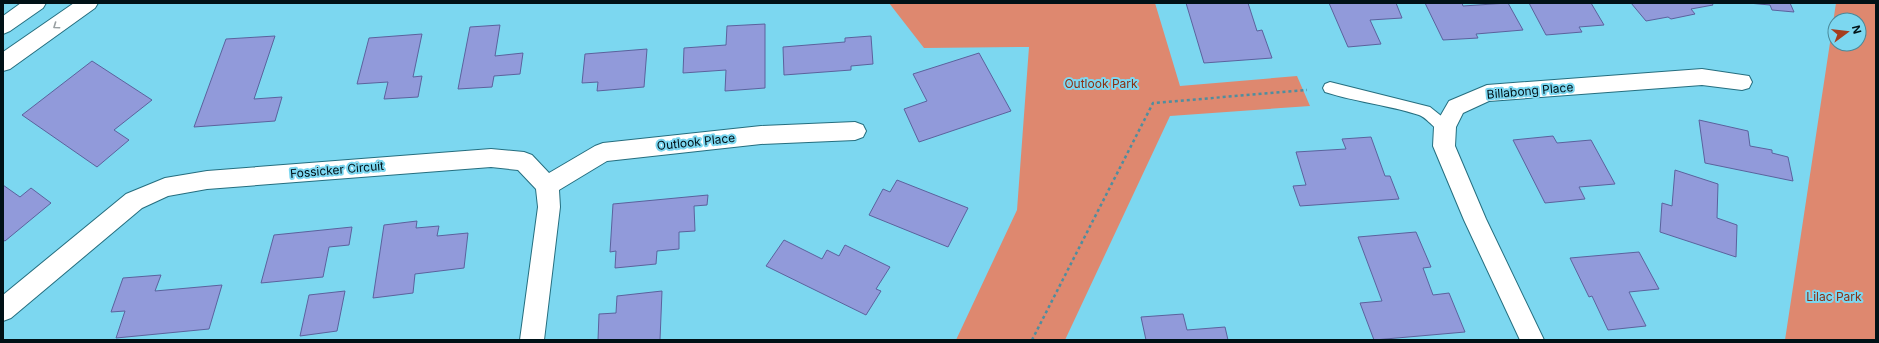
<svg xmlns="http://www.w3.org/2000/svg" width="1879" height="343" viewBox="0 0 1879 343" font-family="Inter,sans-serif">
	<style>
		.green { fill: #de886f; fill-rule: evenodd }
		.building { fill: #919ada; stroke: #5b629d }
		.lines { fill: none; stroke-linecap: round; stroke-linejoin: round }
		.lane-casing { stroke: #256e7f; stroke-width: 2 }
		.street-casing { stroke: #256e7f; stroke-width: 2 }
		.secondary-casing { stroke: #256e7f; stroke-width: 2 }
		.path { stroke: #4e8e9f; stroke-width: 2.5; stroke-dasharray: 3 3; stroke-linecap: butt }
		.lane { fill: #fff; fill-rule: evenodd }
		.street { fill: #fff; fill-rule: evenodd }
		.secondary { fill: #fff; fill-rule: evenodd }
		.oneway { stroke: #99a0a2 }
		.labels { text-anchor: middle; stroke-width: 4; stroke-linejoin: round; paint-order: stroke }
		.park-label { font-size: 12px; fill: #8b2f11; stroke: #7cd7f0 }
		.street-label { font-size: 12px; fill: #001116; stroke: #7cd7f0 }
	</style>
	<rect width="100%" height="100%" fill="#7cd7f0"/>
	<path class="green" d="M889,3H1155L1180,86L1297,76L1310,106L1170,116L1065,340H956L1017,210L1029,47L924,48Z
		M1836,3H1876V340H1785ZM1835,20H1859V44H1835Z"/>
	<path class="building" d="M1186,3H1248L1257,31L1262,30L1272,58L1204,63Z
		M1329,3H1396L1402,18L1370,20L1381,44L1348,47Z
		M1425,3H1462L1463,6L1508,3L1523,30L1476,34L1478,38L1443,40Z
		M1529,3H1591L1604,25L1579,27L1582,32L1546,35Z
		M1631,3H1712L1713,5L1691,9L1695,14L1671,19L1668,17L1646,21Z
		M1748,3H1790L1794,12L1772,10L1770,5Z
		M765,24V88L725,91L726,70L683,73L684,48L726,45L727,26Z
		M500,25L495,56L523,53L520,74L494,76L492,87L458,89L470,27Z
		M422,34L413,77L422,76L418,97L384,99L388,82L357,84L369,38Z
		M275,36L254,99L282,97L275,121L194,127L226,39Z
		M871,36L873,64L851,66V70L784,75L783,47L845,42V38Z
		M647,49L644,87L597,91L598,82L582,83L585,54Z
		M979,53L1011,111L919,142L904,109L927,101L913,74Z
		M92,61L152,100L114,130L129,140L97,167L22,115Z
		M1699,120L1748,131L1750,146L1772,150V153L1788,157L1793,181L1705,163Z
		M1553,136L1557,143L1591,140L1615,184L1579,187L1585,199L1545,203L1513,140Z
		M1371,137L1385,176H1390L1399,199L1300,206L1293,186L1306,185L1296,152L1346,149L1342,139Z
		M1675,170L1718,184L1717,218L1737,225L1736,257L1660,232L1662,203L1672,206Z
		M897,180L968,208L948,247L869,215L883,189L890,192Z
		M3,185L20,197L31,188L51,203L5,241L3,240Z
		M708,195L707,205L694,206L695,231L679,232V249L657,251L656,264L615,268L616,251L610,252L613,204Z
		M417,221L416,228L439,226L437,236L468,233L464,268L415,274L413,293L373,298L384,225Z
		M352,227L349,245L329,247L323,277L261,283L274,235Z
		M1416,232L1431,267L1423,268L1433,295L1449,293L1465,332L1374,340L1360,303L1382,301L1358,237Z
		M784,240L822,259L827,250L839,256L845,245L890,267L876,289L881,291L866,315L766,266Z
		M1639,252L1659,289L1629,292L1646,326L1608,330L1592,296L1589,297L1570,258Z
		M161,275L155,291L222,285L209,329L116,338L125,311L111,312L123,278Z
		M345,291L337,331L300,336L309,295Z
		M662,291L660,340H598L599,314L616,313L617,296Z
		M1183,314L1187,330L1225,327L1228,340H1146L1141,317Z"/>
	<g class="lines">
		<g class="lane-casing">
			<path id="lane" d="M1330,82L1430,107L1450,123L1452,127L1450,131C1437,136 1430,119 1419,115C1388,105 1356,102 1325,92L1323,88L1325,84Z"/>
		</g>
		<g class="street-casing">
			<path id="street" d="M1702,69L1749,76L1752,82L1749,88L1742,90L1702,85L1489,101L1463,113L1456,127L1455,146L1486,219L1544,340H1520L1464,220L1433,146L1434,127L1449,101L1487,85Z
				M855,122L863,125L866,131L863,137L855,140L761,144L607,161L559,190L560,207L544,340H520L538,207L536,189L518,170L491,167L207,189L168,196L142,208L11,318L3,321V295L126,194L165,178L207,171L491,149L524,152L532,155L549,173L595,146L603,143L761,126Z"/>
		</g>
		<g class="secondary-casing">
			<path id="secondary" d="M21,3H46L43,8L10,31L3,34V16Z
				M74,3H98L95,8L10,69L3,71V52Z"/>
		</g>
		<path class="path" d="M1032,340L1153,103L1307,90"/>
		<use href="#lane" class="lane"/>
		<use href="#street" class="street"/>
		<use href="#secondary" class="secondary"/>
	</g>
	<defs><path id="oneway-chevron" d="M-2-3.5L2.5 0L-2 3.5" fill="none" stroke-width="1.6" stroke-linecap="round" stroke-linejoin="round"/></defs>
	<use class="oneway" href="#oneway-chevron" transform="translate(56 26) rotate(145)"/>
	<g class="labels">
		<g class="park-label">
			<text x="1101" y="88">Outlook Park</text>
			<text x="1834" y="301">Lilac Park</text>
		</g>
		<g class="street-label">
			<text transform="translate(1530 91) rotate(-5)" y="4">Billabong Place</text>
			<text transform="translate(696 142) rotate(-6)" y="4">Outlook Place</text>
			<text transform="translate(337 170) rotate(-5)" y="4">Fossicker Circuit</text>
		</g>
	</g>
	<rect width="1879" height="343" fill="none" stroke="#001116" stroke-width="8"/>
	<g transform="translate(1847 32) rotate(75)"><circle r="19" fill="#7cd7f0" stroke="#4a8899"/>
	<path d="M0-3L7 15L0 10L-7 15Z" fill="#a53e1e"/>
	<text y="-6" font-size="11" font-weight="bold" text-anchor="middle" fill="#001116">N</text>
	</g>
</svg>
